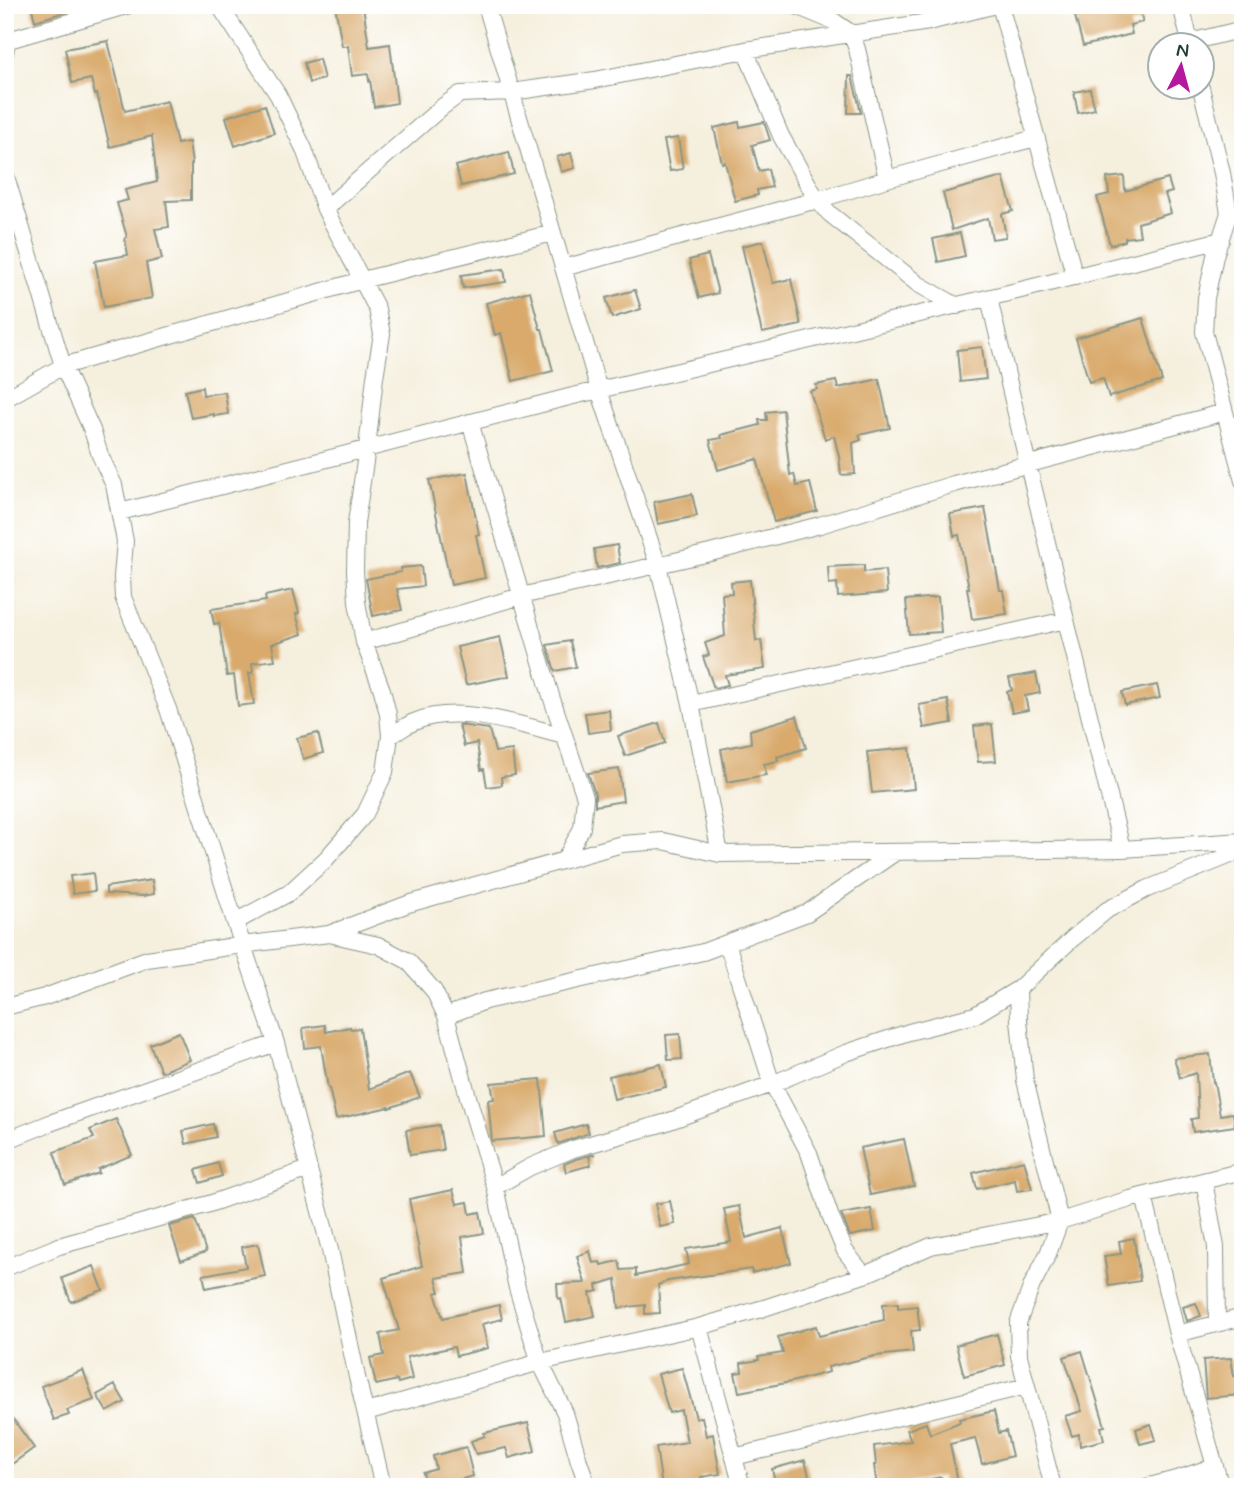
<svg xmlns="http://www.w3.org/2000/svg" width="1248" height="1492" viewBox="0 0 1248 1492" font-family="Mynerve,sans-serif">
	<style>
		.building { fill: #d9aa6c }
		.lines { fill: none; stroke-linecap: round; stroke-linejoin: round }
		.minor-casing { stroke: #8a9688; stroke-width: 18 }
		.minor { stroke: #fff; stroke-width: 16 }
	</style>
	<rect width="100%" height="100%" fill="#fff"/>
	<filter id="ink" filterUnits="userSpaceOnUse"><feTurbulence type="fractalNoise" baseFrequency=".0143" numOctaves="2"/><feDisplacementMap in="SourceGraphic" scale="14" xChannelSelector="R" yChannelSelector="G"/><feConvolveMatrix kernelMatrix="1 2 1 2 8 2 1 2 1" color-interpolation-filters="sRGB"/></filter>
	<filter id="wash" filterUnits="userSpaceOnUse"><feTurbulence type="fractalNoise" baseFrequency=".00686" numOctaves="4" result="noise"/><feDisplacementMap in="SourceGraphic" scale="28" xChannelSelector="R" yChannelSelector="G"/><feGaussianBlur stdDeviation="1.57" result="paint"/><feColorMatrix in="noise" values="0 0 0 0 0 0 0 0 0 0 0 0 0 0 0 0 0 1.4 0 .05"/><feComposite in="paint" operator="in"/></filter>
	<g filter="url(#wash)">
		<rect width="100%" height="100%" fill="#f5efdd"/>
		<g id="blocks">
			<path class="building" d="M31,5H75V9L35,21Z
				M335,5H363L369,47L390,44L397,103L374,107L370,80L369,81L368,74L352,76L348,46H342Z
				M1072,5H1138L1143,22L1130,25L1132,34L1083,46Z
				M108,41L125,111L167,101L177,144L189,142L192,164L191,165V200L166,201L169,227L155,229L162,259L146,263L152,298L104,307L95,261L128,255L125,238L127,237L117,203L128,200L125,190L157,182L152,136L110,147L97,94L95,95L91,79L72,83L65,49Z
				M319,59L324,79L309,83L304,63Z
				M849,76H852L861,113H848Z
				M1090,89L1095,109L1078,113L1074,92Z
				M265,105L274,133L235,146L226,117Z
				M739,122L740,127L764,122L770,140L752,145L759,171L768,169L772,187L757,190L758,195L735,201L725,162L722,163L714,128Z
				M678,138L683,169L670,171L664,140Z
				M509,152L514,174L461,186L456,166Z
				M571,153L575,168L561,172L557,157Z
				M1124,176L1125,191L1168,179L1172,192L1165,194L1171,213L1138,223L1140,236L1125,238V241L1110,245L1097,197L1109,194L1107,178Z
				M1003,177L1013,211L1002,214L1006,237L992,239L988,218L952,230L943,193Z
				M960,233L965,256L938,262L933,239Z
				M763,241L773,283L791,279L801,325L762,333L742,246Z
				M708,255L718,293L699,298L689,260Z
				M504,269L506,282L463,288L461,275Z
				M635,290L641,309L612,318L606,298Z
				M530,291L540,329H542L553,371L513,381L501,333L495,335L486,303Z
				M1143,318L1162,381L1109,397L1103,378L1089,382L1076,338Z
				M982,347L986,379L960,382L957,350Z
				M879,379L890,428L859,435L861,440L853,443L855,474L841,475L839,456L834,436L825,439L810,391L817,389L816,385L836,381L838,388Z
				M202,387L203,395L225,392L228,414L214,416V414L191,418L185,391Z
				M783,410L790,475L794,474L797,486L810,483L817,511L774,522L757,459L718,470L710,440L722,438L721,435L760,425L759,420H767L766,412Z
				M467,473L479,534L476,535L485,578L451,585L429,480Z
				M692,494L697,516L658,524L654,502Z
				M985,508L1000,590H1003L1007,614L972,619L967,588H969L959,535L954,536L950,514Z
				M617,545L620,563L597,568L594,549Z
				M864,565V572L885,570L887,593L838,597L837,583L829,584L828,567Z
				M421,566L423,586L397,589L402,610L373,616L366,579L401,572V568Z
				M750,580L756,641L761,640L765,669L725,675L728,685L714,688L703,657L709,655L705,643L725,636L722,594L732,593L731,582Z
				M293,590L299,613L296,614L302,634L272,644L275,660L252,663L253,673H249L254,704L238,706L234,675L227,676L219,623L214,624L211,609L266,601L265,596Z
				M938,597L941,632L909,634L906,600Z
				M500,637L509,676L466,685L457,647Z
				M570,641L576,667L555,671L547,645Z
				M1036,673L1040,693L1025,696L1028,710L1012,713L1007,692L1012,690L1009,678Z
				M1157,685L1160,698L1125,705L1122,692Z
				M948,700L952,723L924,728L919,705Z
				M609,710L611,730L588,733L585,713Z
				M797,716L806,748L777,757L778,761L764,764L766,775L727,782L721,749L751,743L750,730Z
				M659,723L665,743L625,756L618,736Z
				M992,724L996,761L978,762L974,726Z
				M459,725L489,729L495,752L512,750L515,775L501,777L502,785L487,787L484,769L481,770L477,743L464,746Z
				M318,733L323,753L303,759L297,738Z
				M910,748L914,789L872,793L867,752Z
				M619,769L623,801L595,806V794L588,773Z
				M93,873L95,891L73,894L70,876Z
				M152,880L154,894L143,896L106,894V887Z
				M325,1025L326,1032L350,1027L351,1029L360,1028L369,1089L410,1073L420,1097L389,1108V1107L336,1119L329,1088H328L321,1046L305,1048L303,1028Z
				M179,1032L190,1060L161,1072L150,1044Z
				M680,1034L682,1059L668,1060L666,1035Z
				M1210,1054L1213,1082H1214L1220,1115L1233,1113L1235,1126L1193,1132L1191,1119L1198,1118L1196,1073L1180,1078L1174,1058Z
				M661,1064L666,1087L614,1099L609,1076Z
				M541,1079L546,1136L492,1141L488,1100L494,1099L491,1083Z
				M116,1119L132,1155L98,1169L99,1173L65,1185L54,1152L94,1138L90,1130Z
				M213,1124L216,1137L186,1144L183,1131Z
				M586,1124L589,1133L558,1144L555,1133Z
				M439,1125L443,1150L410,1155L406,1130Z
				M904,1139L914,1186L870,1195L860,1148Z
				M595,1154L589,1156L591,1165L566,1172L564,1164L576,1159Z
				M1024,1160L1032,1189L1017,1191L1015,1180L977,1189L973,1173Z
				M218,1163L222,1176L200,1183L196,1170Z
				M453,1190L457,1204L468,1202L470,1214L480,1212L484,1233L462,1237L467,1273L436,1278L440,1292L435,1293L443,1318L499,1305L502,1319L482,1324L488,1348L456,1356L454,1347L407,1357L412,1379L398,1383L397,1380L376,1385L370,1358L384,1355L380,1334L399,1330L383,1278L422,1266L409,1199Z
				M670,1201L675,1224L660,1227L655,1204Z
				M739,1206L746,1238L782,1228L791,1263L752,1273L751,1269L668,1281L658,1285L660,1313L645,1314V1305L619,1308L616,1279L597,1285L598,1291L590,1293L595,1316L566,1322L561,1298L558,1299L557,1284L585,1283L577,1256L590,1251L593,1263L600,1262L601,1265L619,1261L621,1270L636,1269V1276L689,1264L686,1249L731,1242L724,1209Z
				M871,1209L875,1231L850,1236L841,1214Z
				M195,1219L206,1252L181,1261L169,1226Z
				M1134,1238L1140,1281L1109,1286L1104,1256L1121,1254L1119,1241Z
				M258,1244L265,1276L206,1288L203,1275L246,1267L242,1247Z
				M94,1266L103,1290L71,1302L62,1278Z
				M898,1303V1308L917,1306L920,1330L911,1331L913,1352L875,1356L828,1367L829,1372L791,1382L739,1392L735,1373L742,1372L741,1363L759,1360L758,1357L783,1353L778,1337L816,1326L819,1336L884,1320L883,1304Z
				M1196,1303L1201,1316L1187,1321L1183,1307Z
				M997,1334L1005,1365L964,1376L956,1345Z
				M1082,1351L1105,1426L1101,1427L1104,1440L1080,1446L1079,1434L1072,1436L1065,1416L1082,1411L1064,1357Z
				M1231,1358L1234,1376H1238L1240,1395L1206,1398L1203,1360Z
				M682,1368L696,1418L702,1417L706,1436L713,1434L720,1474L701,1477L703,1487H662L656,1447L687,1442L681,1410L669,1413L658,1374Z
				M83,1370L94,1400L67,1410L69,1415L54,1420L41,1386Z
				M115,1385L125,1402L107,1412L97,1395Z
				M994,1411L999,1433L1006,1431L1012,1456L982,1464L975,1438L950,1444L959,1487H942L941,1477L907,1484L877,1487L874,1465H876L874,1446L911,1441L907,1430L926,1423L930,1434L960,1422L959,1419Z
				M13,1419L34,1448L5,1469V1424Z
				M528,1423L535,1451L509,1458L506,1448L476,1454L471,1441L485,1436L484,1433Z
				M1151,1424L1156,1440L1140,1444L1136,1429Z
				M466,1447L473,1476L433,1487H427L423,1473L436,1469L433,1456Z
				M805,1460L810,1480L783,1487H776L772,1469Z"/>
		</g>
	</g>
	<g filter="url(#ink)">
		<use href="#blocks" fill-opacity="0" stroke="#8a9688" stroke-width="2"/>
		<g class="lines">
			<g class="minor-casing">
				<path id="minor" d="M219,5L278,95L304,149L325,209L377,309L382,334L375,377L367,448L356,523L355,571L357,602L364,642L382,690L388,714L390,736L385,772L365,814L326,859L289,893L235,922
					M486,5L599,390L658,565L691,704L720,854
					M794,5L835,22L851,33L857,49L887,179
					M1000,5L1075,277
					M1181,5L1191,46
					M5,27L7,41L5,53
					M5,41L129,5
					M1190,42L1243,29
					M745,50L781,136L817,200L830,214L918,284L957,306
					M1201,88L1222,173L1229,213L1215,256L1206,298L1204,332L1243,481
					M5,173L63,366L92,430L100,455L114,485L125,541L122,577L123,597L168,709L235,922L276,1043L330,1250L357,1377L383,1487
					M325,209L442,107L460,94L512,92L595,80L745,50L929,22L996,5
					M563,268L817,200L887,179L1035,138
					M989,298L1028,465L1122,849
					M5,399L63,366L362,280L553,233
					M470,422L552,699L585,797L582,828L565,859
					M120,512L569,397L1021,290L1221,240
					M364,642L521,596L710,553L820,525L954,484L1225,412
					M691,704L1066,620
					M390,736C398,732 406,725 414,722C457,703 521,725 564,736
					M329,934L378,945L408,961L434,991L446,1016L470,1104L495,1187L517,1288L533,1341L540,1362L565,1413L579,1461L588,1487
					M727,943L772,1084L809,1153L830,1215L845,1251L864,1275
					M1018,989L1019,1020L1025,1080L1060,1221L1048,1254L1032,1285L1018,1323L1019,1356L1053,1487
					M5,1007L45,997L147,959L242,945L329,934L408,904L622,844L663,841L720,854L1122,849L1243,841
					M446,1016L485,1001L703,952L807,913L896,852
					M5,1141L50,1123L276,1043
					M1204,1181L1216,1247L1217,1323
					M495,1187L530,1167L573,1149L664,1123L772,1084L846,1053L909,1032L975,1015L1018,989L1072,939L1107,910L1147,889L1243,850
					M1144,1196L1177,1334L1221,1487
					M5,1268L59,1246L209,1204L309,1169
					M699,1327L742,1487
					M1177,1334L1243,1317
					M366,1412L540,1362L699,1327L764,1308L864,1275L931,1246L1060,1221L1130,1199L1243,1171
					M734,1457L1027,1386
					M1146,1487L1180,1478L1215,1466"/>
			</g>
			<use href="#minor" class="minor"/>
		</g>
	</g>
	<rect width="1248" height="1492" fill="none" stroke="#fff" stroke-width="28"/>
	<g transform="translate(1181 66) rotate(6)"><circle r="33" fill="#ffffff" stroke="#a5b1ae" stroke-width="2"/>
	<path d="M0-5L12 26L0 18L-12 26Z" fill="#b5179e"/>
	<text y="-10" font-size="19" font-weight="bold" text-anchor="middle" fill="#1f3d34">N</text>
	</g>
</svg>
